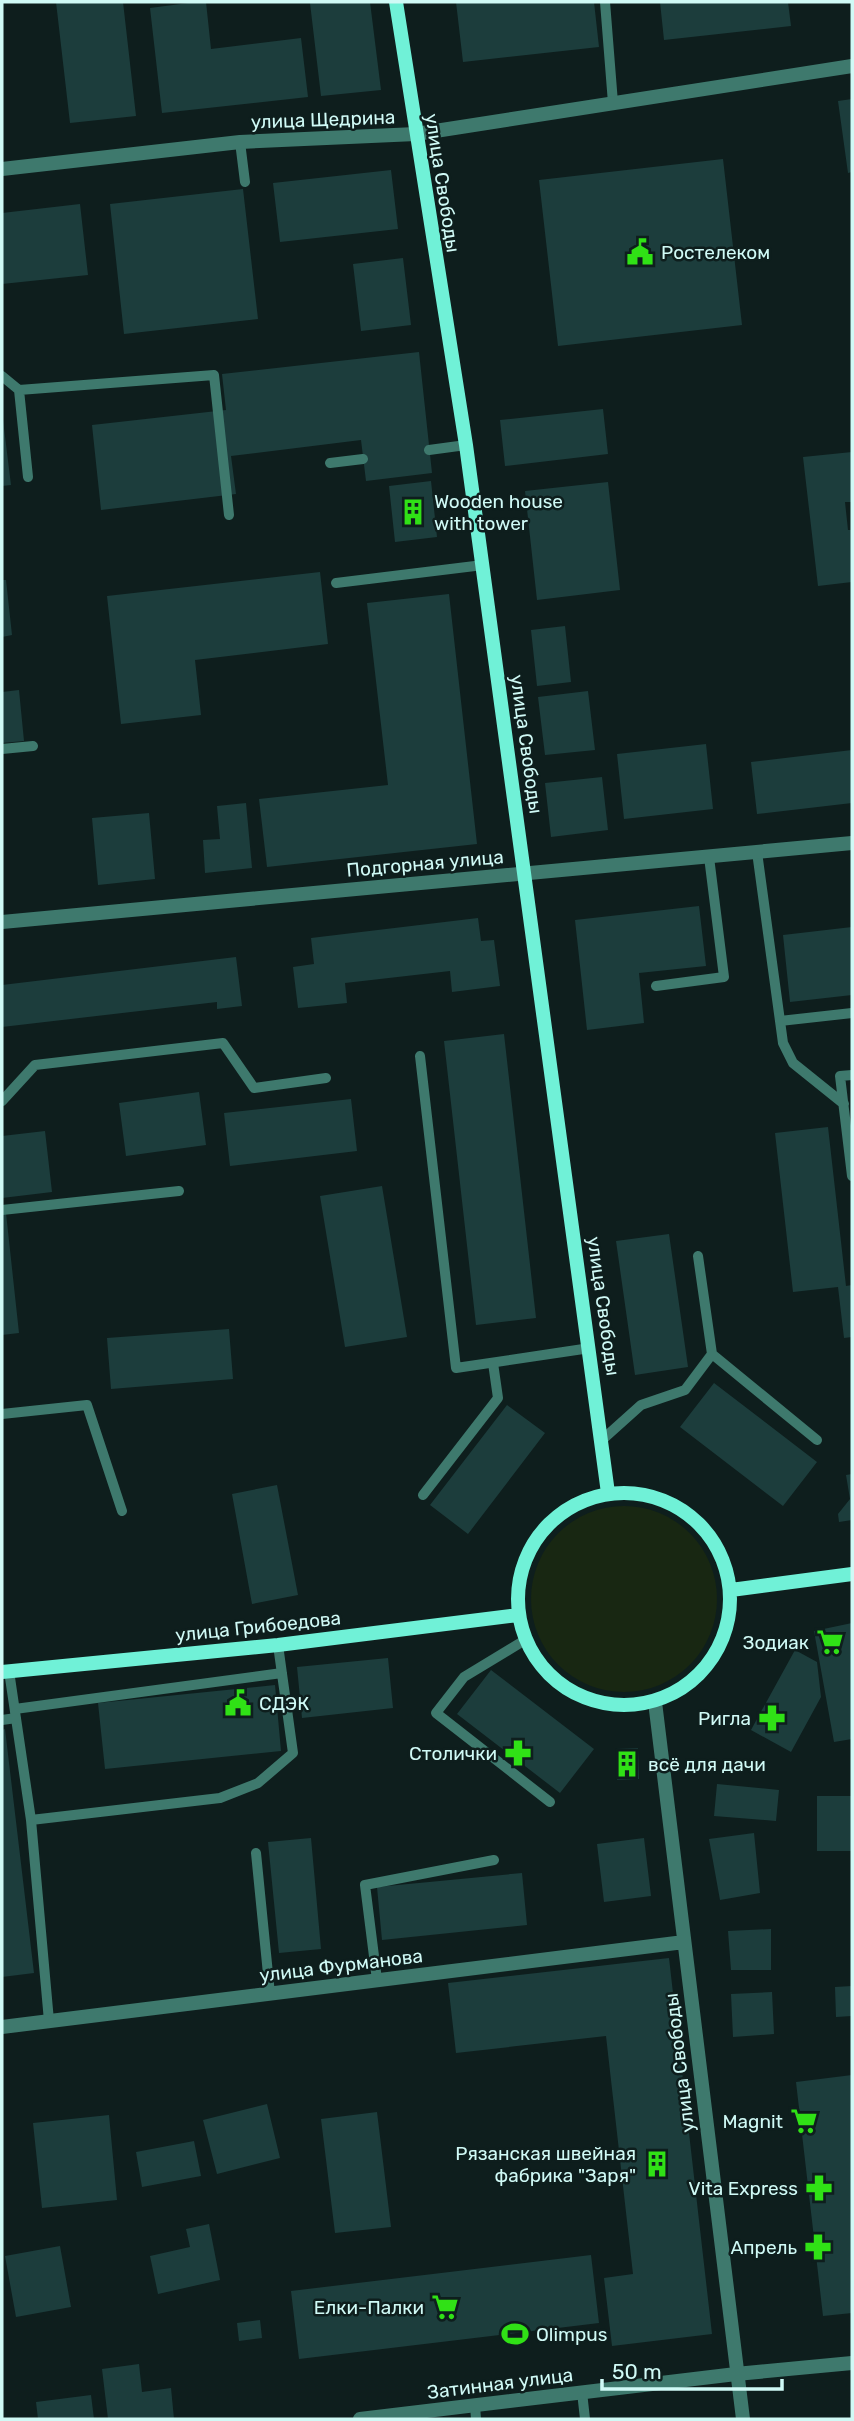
<svg xmlns="http://www.w3.org/2000/svg" width="854" height="2421" viewBox="0 0 854 2421" font-family="Rubik,sans-serif">
	<style>
		.green { fill: #182712 }
		.building { fill: #1c3d3c }
		.lines { fill: none; stroke-linecap: round; stroke-linejoin: round }
		.lane { stroke: #3e796d; stroke-width: 10 }
		.street { stroke: #3e796d; stroke-width: 14 }
		.secondary { stroke: #70f1d7; stroke-width: 14 }
		.labels { text-anchor: middle; stroke-width: 5; stroke-linejoin: round; paint-order: stroke }
		.street-label { font-size: 19px; fill: #d0faf6; stroke: #0e1e1d }
		.poi-label { font-size: 19px; fill: #d0faf6; stroke: #0e1e1d; text-anchor: end }
	</style>
	<rect width="100%" height="100%" fill="#0e1e1d"/>
	<path class="green" d="M531 1599a93 93 0 1 1 186 0a93 93 0 1 1-186 0Z"/>
	<path class="building" d="M56,2H123L136,116L70,123Z
		M196,2H206L211,49L301,38L308,97L162,113L150,8Z
		M323,2H370L381,90L321,96L310,3Z
		M456,2H594L599,47L463,62Z
		M660,2H788L791,26L664,40Z
		M852,99V172L848,173L838,101Z
		M723,159L742,325L558,346L539,180Z
		M391,170L398,229L280,242L273,183Z
		M243,189L258,319L124,334L110,204Z
		M80,204L88,275L2,284V213Z
		M403,258L411,325L361,331L353,264Z
		M419,352L432,473L366,481L361,440L231,456L236,494L101,510L92,425L226,410L222,374Z
		M603,409L608,454L505,466L500,420Z
		M2,412L11,485L2,486Z
		M852,452V502H845L848,530H852V582L818,586L803,457Z
		M431,481L437,537L395,542L389,486Z
		M608,482L620,590L537,600L525,491Z
		M320,572L328,644L195,660L201,715L121,724L107,596Z
		M2,580H6L12,635L2,637Z
		M449,594L477,844L267,867L259,799L388,785L367,603Z
		M565,626L571,682L537,686L531,630Z
		M19,690L24,741L2,743V692Z
		M588,691L595,750L545,755L538,697Z
		M706,744L713,809L624,819L617,754Z
		M852,750V803L757,814L751,762Z
		M602,777L608,830L551,837L545,783Z
		M246,803L252,868L205,873L203,840L220,839L217,806Z
		M149,813L155,879L98,885L92,818Z
		M699,906L706,966L639,973L644,1023L587,1030L575,920Z
		M478,918L481,941L494,940L500,986L452,992L450,971L345,983L347,1003L298,1008L293,967L314,964L311,938Z
		M852,927V995L790,1002L783,935Z
		M236,957L242,1006L217,1009V1002L2,1027V985Z
		M504,1034L536,1318L476,1325L444,1041Z
		M199,1092L206,1145L126,1156L119,1103Z
		M351,1099L357,1151L230,1166L224,1113Z
		M828,1127L846,1286L852,1285V1337L844,1338L838,1287L793,1292L775,1133Z
		M45,1131L52,1192L2,1198V1136Z
		M382,1186L407,1337L345,1347L320,1196Z
		M6,1213L19,1333L2,1335V1214Z
		M669,1234L688,1367L635,1375L616,1241Z
		M229,1329L233,1379L111,1389L107,1338Z
		M714,1383L817,1462L783,1506L680,1427Z
		M507,1405L545,1433L468,1534L430,1505Z
		M852,1474V1520L839,1522L838,1514L850,1499L846,1475Z
		M277,1485L298,1595L252,1604L232,1494Z
		M852,1623V1739L834,1742L814,1631Z
		M795,1650L817,1662L821,1697L791,1752L751,1730Z
		M388,1658L393,1708L302,1718L297,1667Z
		M491,1670L594,1749L560,1793L457,1714Z
		M275,1685L281,1751L105,1769L98,1703Z
		M5,1729L34,1973L2,1977V1730Z
		M638,1748L639,1779L617,1780L616,1749Z
		M717,1784L779,1790L776,1821L714,1816Z
		M817,1796H852V1851H817Z
		M754,1833L760,1893L720,1900L709,1839Z
		M311,1838L321,1949L279,1953L268,1842Z
		M644,1838L651,1896L604,1902L597,1844Z
		M522,1873L527,1925L382,1940L377,1887Z
		M771,1929V1970H731L728,1931Z
		M669,1958L712,2334L612,2346L604,2278L633,2274L606,2036L456,2053L448,1983Z
		M852,1986V2016L836,2017L835,1987Z
		M772,1992L774,2034L733,2037L731,1994Z
		M852,2075V2313L823,2316L796,2082Z
		M267,2104L280,2158L217,2174L203,2120Z
		M377,2112L391,2227L335,2233L321,2119Z
		M109,2115L117,2200L42,2208L33,2123Z
		M194,2141L201,2176L142,2187L136,2152Z
		M209,2224L220,2280L158,2294L150,2256L190,2247L186,2229Z
		M60,2246L71,2307L16,2317L5,2256Z
		M591,2255L599,2323L299,2359L291,2291Z
		M260,2320L262,2338L239,2341L237,2323Z
		M139,2364L142,2392L171,2388L174,2419H108L102,2369Z
		M91,2395L94,2419H38L36,2402Z"/>
	<g class="lines">
		<path class="lane" d="M605,2L613,103
			M240,142L245,182
			M2,376L19,390L28,477
			M19,390L214,375L229,515
			M429,450L466,445
			M330,463L363,459
			M336,583L483,565
			M2,749L33,746
			M757,852L783,1043L793,1063L844,1104
			M656,986L724,977L709,857
			M780,1021L852,1013
			M420,1056L456,1368L590,1348
			M852,1075L840,1076L852,1176
			M2,1101L35,1065L223,1043L254,1088L326,1078
			M2,1210L179,1191
			M698,1256L712,1354L817,1440
			M2,1414L87,1405L122,1511
			M602,1440L641,1405L685,1390L712,1354
			M423,1495L498,1398L493,1363
			M525,1640L464,1677L436,1713L550,1802
			M9,1671L31,1820L220,1798L258,1783L293,1753L278,1645
			M15,1709L282,1673
			M2,1720L16,1718
			M31,1820L49,2021
			M256,1853L270,1994
			M377,1980L365,1885L494,1860
			M582,2392L585,2419
			M475,2405L476,2419"/>
		<path class="street" d="M2,169L240,142L416,134L852,66
			M2,922L852,843
			M655,1702L743,2419
			M2,2027L684,1942
			M360,2419L736,2374L852,2363"/>
		<path class="secondary" d="M396,2L466,445L608,1493
			M518 1599a106 106 0 1 1 212 0a106 106 0 1 1-212 0Z
			M731,1590L852,1574
			M2,1672L278,1645L518,1615"/>
	</g>
	<defs>
		<g id="civic-bare" transform="scale(2.1)"><path d="M-.6-6.5H3V-4.5H.6V-3L4-1V1h2V6H-6V1h2V-1L-.6-3ZM-1.2 2.5V6h2.4V2.5Z" fill="#30e116" stroke="#0e1e1d" stroke-width="2.5" paint-order="stroke"/></g>
		<g id="building-bare" transform="scale(2.1)"><path d="M-4-6H4V6H1V3H-1V6H-4ZM-2.5-4.3h1.7v1.8h-1.7ZM.8-4.3h1.7v1.8H.8ZM-2.5-1h1.7V.8h-1.7ZM.8-1h1.7V.8H.8Z" fill="#30e116" stroke="#0e1e1d" stroke-width="2.5" paint-order="stroke"/></g>
		<g id="supermarket-bare" transform="scale(2.1)"><path d="M-6-5.5h2.5l.6 2H6L4.5 2H-2.5L-4.4-4H-6ZM-1.5 3.2a1.3 1.3 0 1 0 .1 0ZM3 3.2a1.3 1.3 0 1 0 .1 0Z" fill="#30e116" stroke="#0e1e1d" stroke-width="2.5" paint-order="stroke"/></g>
		<g id="pharmacy-bare" transform="scale(2.1)"><path d="M-2-6h4v4h4v4h-4v4h-4v-4h-4v-4h4Z" fill="#30e116" stroke="#0e1e1d" stroke-width="2.5" paint-order="stroke"/></g>
		<g id="stadium-bare" transform="scale(2.1)"><path d="M0-5a6.5 5 0 1 0 0 10a6.5 5 0 1 0 0-10ZM-3.5-1.8h7v3.6h-7Z" fill="#30e116" stroke="#0e1e1d" stroke-width="2.5" paint-order="stroke"/></g>
	</defs>
	<g fill-rule="evenodd">
		<use href="#civic-bare" x="640" y="252"/>
		<use href="#building-bare" x="413" y="512"/>
		<use href="#supermarket-bare" x="830" y="1642"/>
		<use href="#civic-bare" x="238" y="1703"/>
		<use href="#pharmacy-bare" x="772" y="1718"/>
		<use href="#pharmacy-bare" x="518" y="1753"/>
		<use href="#building-bare" x="627" y="1764"/>
		<use href="#supermarket-bare" x="804" y="2121"/>
		<use href="#building-bare" x="657" y="2164"/>
		<use href="#pharmacy-bare" x="819" y="2188"/>
		<use href="#pharmacy-bare" x="818" y="2247"/>
		<use href="#supermarket-bare" x="445" y="2307"/>
		<use href="#stadium-bare" x="515" y="2334"/>
	</g>
	<g class="labels">
		<g class="street-label">
			<text transform="translate(323 119) rotate(-2)" y="7">улица Щедрина</text>
			<text transform="translate(443 183) rotate(81)" y="7">улица Свободы</text>
			<text transform="translate(527 744) rotate(82)" y="7">улица Свободы</text>
			<text transform="translate(425 863) rotate(-5)" y="7">Подгорная улица</text>
			<text transform="translate(604 1306) rotate(82)" y="7">улица Свободы</text>
			<text transform="translate(258 1626) rotate(-6)" y="7">улица Грибоедова</text>
			<text transform="translate(341 1965) rotate(-7)" y="7">улица Фурманова</text>
			<text transform="translate(679 2063) rotate(-97)" y="7">улица Свободы</text>
			<text transform="translate(500 2383) rotate(-7)" y="7">Затинная улица</text>
		</g>
		<g class="poi-label">
			<text x="661" y="259" text-anchor="start">Ростелеком</text>
			<text x="434" y="508" text-anchor="start">Wooden house<tspan x="434" dy="22">with tower</tspan></text>
			<text x="809" y="1649">Зодиак</text>
			<text x="259" y="1710" text-anchor="start">СДЭК</text>
			<text x="751" y="1725">Ригла</text>
			<text x="497" y="1760">Столички</text>
			<text x="648" y="1771" text-anchor="start">всё для дачи</text>
			<text x="783" y="2128">Magnit</text>
			<text x="636" y="2160">Рязанская швейная<tspan x="636" dy="22">фабрика "Заря"</tspan></text>
			<text x="798" y="2195">Vita Express</text>
			<text x="797" y="2254">Апрель</text>
			<text x="424" y="2314">Елки-Палки</text>
			<text x="536" y="2341" text-anchor="start">Olimpus</text>
		</g>
	</g>
	<rect width="854" height="2421" fill="none" stroke="#d0faf6" stroke-width="7"/>
	<path d="M602 2379v10h180v-10" fill="none" stroke="#d0faf6" stroke-width="3.5"/>
	<text x="612" y="2379" font-size="21" fill="#d0faf6" stroke="#0e1e1d" stroke-width="5" paint-order="stroke">50 m</text>
</svg>
